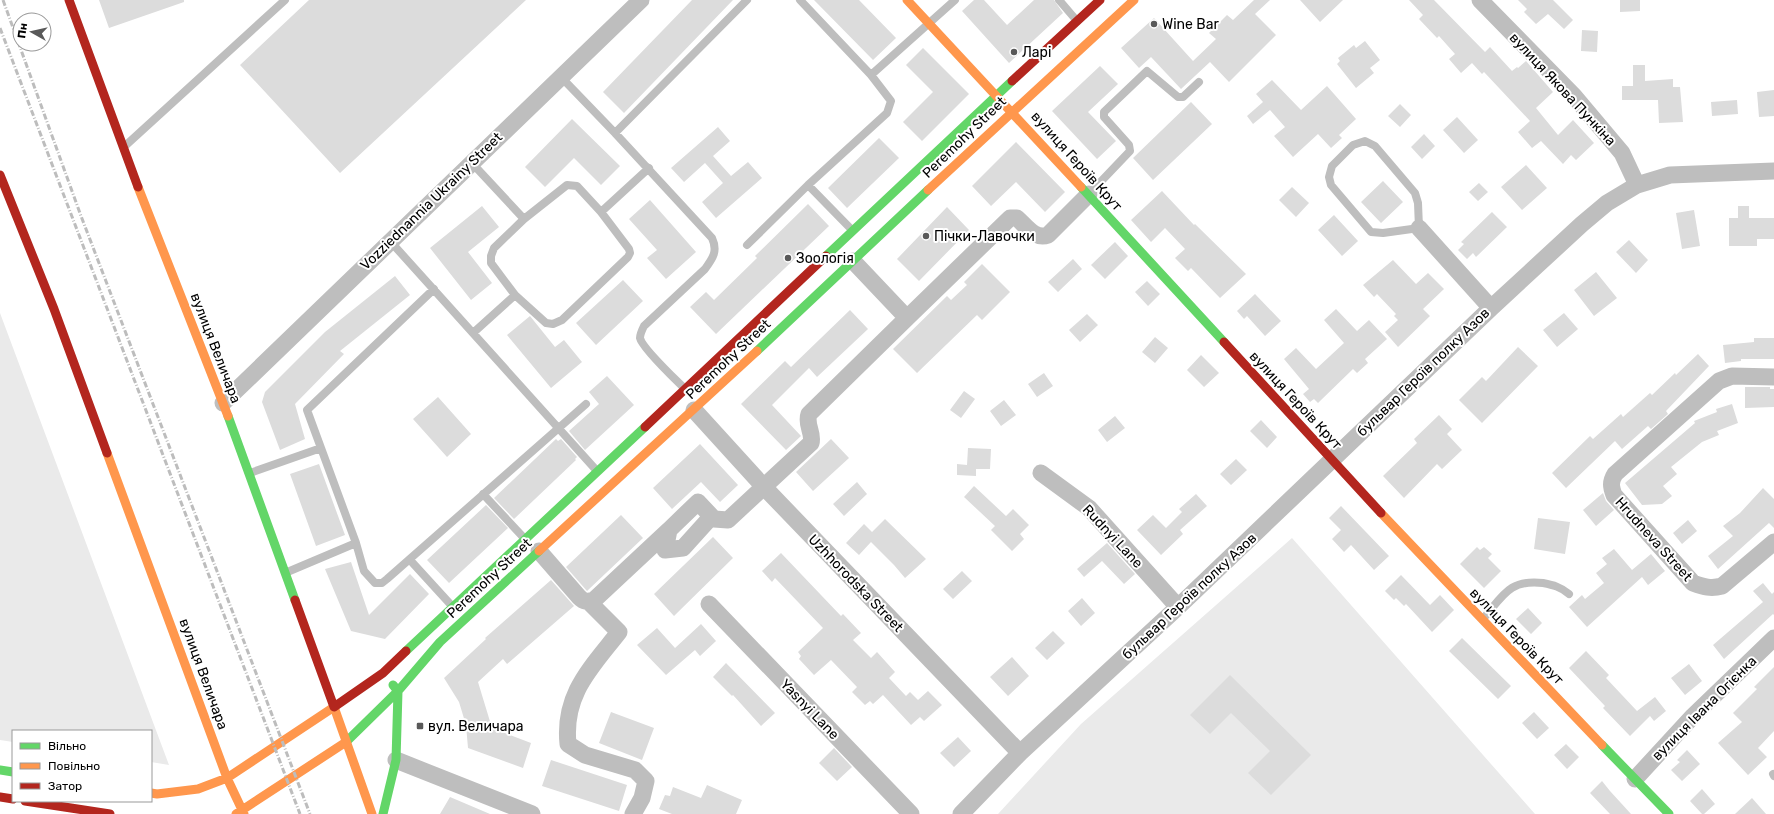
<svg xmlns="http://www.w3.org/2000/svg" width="1774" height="814" viewBox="0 0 1774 814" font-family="Rubik,sans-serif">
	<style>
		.green { fill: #eaeaea }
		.building { fill: #dcdcdc }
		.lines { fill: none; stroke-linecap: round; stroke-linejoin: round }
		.lane { stroke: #bebebe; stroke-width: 8 }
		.street { stroke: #bebebe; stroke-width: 17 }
		.fast { stroke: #63d668; stroke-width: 9 }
		.slow { stroke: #ff974d; stroke-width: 9 }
		.jam { stroke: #b3261e; stroke-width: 9 }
		.rail { stroke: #bdbdbd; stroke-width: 3; stroke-dasharray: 6 2 1 2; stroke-linecap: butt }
		.poi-dot { fill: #595959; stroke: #fff; stroke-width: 1.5 }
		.labels { text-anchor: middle; stroke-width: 4; stroke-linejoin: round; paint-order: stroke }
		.poi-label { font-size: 14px; fill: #000; stroke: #fff; text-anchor: start }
		.street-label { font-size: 14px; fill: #000; stroke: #fff }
	</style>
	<rect width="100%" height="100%" fill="#fff"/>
	<path class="green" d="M0,313L169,765L151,762V731H13V742L0,740Z
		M1292,538L1535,814H998L1081,724Z"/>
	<path class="building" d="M99,0H184V2L109,28Z
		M309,0H526L340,173L240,65Z
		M692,0H733L624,113L603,92Z
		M814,0H859L896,38L873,60Z
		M974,0H984L1007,25L1034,0H1054L1063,13L1009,63L962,11Z
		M1254,0H1270L1255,14L1276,35L1229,82L1210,62L1181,89L1151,57L1139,68L1121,48L1154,18L1193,61L1216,39L1209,33L1227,15L1233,20Z
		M1300,0H1343L1320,22Z
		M1409,0H1434L1485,52L1490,47L1512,71L1517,67L1518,68L1526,61L1553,92L1536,108L1558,135L1573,120L1594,143L1576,160L1571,155L1563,164L1541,141L1532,148L1518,132L1530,121L1484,72L1482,74L1472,63L1461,73L1449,59L1455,54L1439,36L1437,38L1419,19L1423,15Z
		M1518,0H1553L1573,20L1564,29L1548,14L1536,24L1524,12L1527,9Z
		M1620,0H1640V11L1620,12Z
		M1582,30L1598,31L1597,52L1581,51Z
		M1365,41L1380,60L1370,68L1374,73L1356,88L1337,64L1340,61L1338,58L1354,45L1356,48Z
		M923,48L969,94L922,141L903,122L933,92L906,65Z
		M1633,65H1645V81L1673,79V87H1680L1683,122L1659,123L1658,100H1622V86H1633Z
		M1100,66L1118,84L1088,112L1116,141L1097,159L1052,111Z
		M1272,80L1301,110L1327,86L1356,119L1339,135L1342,138L1331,148L1318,134L1293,157L1274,136L1285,127L1270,110L1253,124L1247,116L1263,102L1256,94Z
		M1774,90V116L1759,117L1757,92Z
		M1737,100L1738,114L1712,116L1711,102Z
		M1191,102L1212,124L1153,180L1133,158Z
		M1400,104L1411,115L1400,127L1388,116Z
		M1457,117L1478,140L1464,153L1443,130Z
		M572,119L620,166L601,185L574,158L545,187L525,167Z
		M718,127L730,141L713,156L731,176L748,162L762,178L716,218L702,202L723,183L705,163L684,182L671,168Z
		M1424,134L1435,146L1422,159L1411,147Z
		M879,138L899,158L847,208L828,188Z
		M1016,142L1065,192L1045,212L1016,182L991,206L972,186Z
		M1526,165L1547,188L1522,210L1501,187Z
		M1383,181L1403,202L1381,223L1361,202Z
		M1479,183L1488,192L1478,201L1469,192Z
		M1292,187L1309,203L1296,217L1279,200Z
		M1162,191L1194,225L1195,224L1246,274L1220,298L1191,268L1188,271L1175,258L1185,249L1165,228L1151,242L1131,220Z
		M650,200L696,252L666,279L647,258L657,250L629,219Z
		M808,204L829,226L716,334L690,307L706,292L714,300L757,258L755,256Z
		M482,206L499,227L468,252L492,283L471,300L430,248Z
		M1738,206H1749V218H1774V239H1757V246H1729V218H1738Z
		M947,207L969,230L919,281L897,259Z
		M1694,210L1700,246L1682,249L1676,213Z
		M1492,212L1507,227L1476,257L1473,253L1467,259L1458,250L1464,244L1461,242Z
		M1334,215L1358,241L1342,256L1318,230Z
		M1629,240L1648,260L1636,273L1616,252Z
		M1115,242L1128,256L1105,279L1091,265Z
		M1073,259L1082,269L1058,292L1048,282Z
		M1393,260L1416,284L1428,273L1444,289L1423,309L1430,316L1398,347L1385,332L1398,320L1394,316L1396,314L1377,294L1374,297L1363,285Z
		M982,264L1010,292L982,320L977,315L917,373L893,349L947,296L951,300L967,285L964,282Z
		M1596,272L1617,298L1594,316L1574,290Z
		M395,276L410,295L340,351L344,354L295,404L305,439L280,450L262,402L265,392L325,332Z
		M623,280L643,301L596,345L576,323Z
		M1147,281L1160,294L1148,306L1135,292Z
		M1255,294L1281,321L1265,336L1247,316L1244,319L1237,311Z
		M1336,309L1357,331L1369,320L1387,339L1365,359L1368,363L1357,373L1353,369L1318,403L1314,399L1310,402L1303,394L1309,389L1284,359L1296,348L1316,369L1344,343L1324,320Z
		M850,310L868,329L817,377L809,368L772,405L801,436L786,450L741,404L785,361L791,367Z
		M1564,313L1578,329L1557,347L1543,330Z
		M1087,314L1098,325L1080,342L1069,330Z
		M530,316L555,347L564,340L582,362L551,388L507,335Z
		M1155,337L1168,348L1155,363L1142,352Z
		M1754,338H1774V359H1741V361L1725,363L1723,345L1754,342Z
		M1518,347L1538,366L1482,423L1459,400L1482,377L1486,381Z
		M1698,354L1709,366L1666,411L1668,414L1651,429L1648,426L1622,449L1615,441L1566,488L1552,473L1590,436L1593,439L1621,414L1623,417L1650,393L1652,395L1675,373L1676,375Z
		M1201,355L1219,373L1204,387L1187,370Z
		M1044,373L1053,386L1037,397L1028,384Z
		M607,376L634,405L585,450L569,431L599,404L589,392Z
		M1745,387H1770V389H1774V407L1745,408Z
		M964,391L975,399L961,418L950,410Z
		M438,397L471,434L447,457L413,419Z
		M1004,400L1016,415L1001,426L990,411Z
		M1732,404L1738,423L1717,431L1719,435L1702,442L1671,467L1677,474L1663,486L1672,496L1662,504L1642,505L1625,483L1695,423L1694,421L1717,412L1716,409Z
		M1439,415L1452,429L1447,434L1462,450L1442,469L1437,464L1404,498L1383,476L1417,443L1414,439Z
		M1115,416L1125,428L1107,442L1098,430Z
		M1261,420L1277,437L1267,448L1250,431Z
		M556,439L558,441L561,439L577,457L575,459L576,460L514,519L494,498Z
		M831,439L849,458L813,491L796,472Z
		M700,444L738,485L720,502L701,482L672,509L653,488Z
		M968,448L991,449L990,469H976V476L957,475V464L967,465Z
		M1236,459L1247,470L1231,485L1220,474Z
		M319,464L345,535L316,546L290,474Z
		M857,482L867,494L844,516L833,504Z
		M974,486L1006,516L1013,509L1029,525L1020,534L1024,539L1012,551L991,530L995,526L964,497Z
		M1763,488L1774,499V528L1769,523L1718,569L1708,556L1733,536L1723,526L1740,513Z
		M1603,493L1606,501L1614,510L1596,526L1583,510Z
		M1196,494L1207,506L1180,530L1183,534L1161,555L1137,530L1153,515L1166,528L1182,512L1179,509Z
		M486,505L508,528L449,583L427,560Z
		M1341,506L1389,556L1374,570L1351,545L1344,552L1332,539L1341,530L1329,518Z
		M621,515L643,538L587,591L566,567Z
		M1538,518L1570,522L1565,554L1534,549Z
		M885,519L926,559L905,578L894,565L871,542L859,555L846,543L864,524L872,532Z
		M1688,520L1697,531L1682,544L1673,533Z
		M713,537L733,558L674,616L654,594Z
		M1107,543L1135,574L1124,584L1102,561L1084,577L1077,569Z
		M1477,547L1480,550L1484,547L1492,554L1488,558L1501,571L1484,588L1460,564Z
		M1614,549L1632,570L1651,554L1665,571L1648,585L1642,577L1587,627L1569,607L1582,595L1585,599L1604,583L1596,573L1607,564L1602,558Z
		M781,553L841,616L843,614L861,633L853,640L871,658L877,652L895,672L889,678L906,696L910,692L918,700L928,691L942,705L924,721L920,717L911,725L883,695L873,704L870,701L865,705L852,692L857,687L831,660L814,675L799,659L801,656L798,652L823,628L775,578L772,582L762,571Z
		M351,562L369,615L410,574L429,594L385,639L351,631L325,569Z
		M962,571L972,581L953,599L943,589Z
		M1401,575L1430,605L1440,595L1454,610L1432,632L1406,604L1404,606L1396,598L1394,600L1385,591Z
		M551,580L574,606L507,664L503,659L478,682L492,728L531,743L523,768L468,748L466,725L459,702L444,678L486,639L485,638Z
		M1763,583L1772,594L1774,592V615L1773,614L1724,659L1713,645L1763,602L1753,591Z
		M1082,598L1095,613L1081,626L1068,611Z
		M1528,608L1542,623L1531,634L1516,619Z
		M701,624L716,641L700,656L695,650L666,675L637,645L657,628L675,648Z
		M1053,631L1065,643L1047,660L1035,648Z
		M1462,638L1511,686L1498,699L1449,651Z
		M1586,651L1609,675L1606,678L1637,711L1655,697L1666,711L1654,721L1650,716L1630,736L1603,708L1605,706L1569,668Z
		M1012,657L1029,676L1008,696L990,677Z
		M726,663L775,713L761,726L733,695L732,696L713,677Z
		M1689,664L1702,681L1685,695L1671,678Z
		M1774,667V731L1758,748L1767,757L1748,775L1718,743L1742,722L1733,713L1757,689L1754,687Z
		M1230,675L1311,755L1271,795L1248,773L1270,751L1231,713L1210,734L1190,715Z
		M611,712L654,728L642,760L599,743Z
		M1534,712L1549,728L1537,739L1522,723Z
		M958,737L971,751L954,767L940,753Z
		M1566,744L1579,757L1567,769L1554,755Z
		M834,748L852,767L837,781L819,763Z
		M1687,750L1700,764L1682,781L1671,770L1680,762L1677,760Z
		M551,760L627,785L619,811L542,786Z
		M1602,781L1610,791L1631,814H1610L1590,793Z
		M707,785L742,800L736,814H672L659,809L665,795L670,796L673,787L701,798Z
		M1702,789L1715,804L1704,814H1702L1690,801Z
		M450,797L490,814H440Z
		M1752,798L1766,814H1735Z"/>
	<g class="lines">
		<path class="lane" d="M800,0L871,75
			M1059,0L1077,21
			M560,76L615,133L747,0
			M615,133L712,238C718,251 713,258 705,269L644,326C642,330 640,334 640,338C642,348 676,380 684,388
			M1365,141L1375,146L1415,193L1418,203L1419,228L1383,233L1371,232L1331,185L1329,177L1332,166L1353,145Z
			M125,146L285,0
			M471,162L524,219
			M1089,194L1130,151L1129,145L1104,117V112L1147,71L1178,97H1183L1199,82
			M601,212L629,249L630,253L628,257L562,320L553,324L546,323L515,295L491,263V256L494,248L524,219L567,185L577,186L601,212L649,168
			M852,230L808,185L887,113L891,101L871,75L955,0
			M390,241L597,471
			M747,245L808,185
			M434,289L307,410L356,543L364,571L375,583H382L387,579L586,404
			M473,333L515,295
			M250,473L321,448
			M483,494L524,538
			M410,560L452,606
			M285,573L356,543
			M1483,619C1503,596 1509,579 1543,583C1553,585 1561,587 1569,594
			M1773,774L1774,776"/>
		<path class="street" d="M1480,0L1574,96L1622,153L1637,185
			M1419,228L1491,308
			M853,261L907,318L1010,218H1017C1026,226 1035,240 1048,235L1089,194
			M1774,377L1732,376L1719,381L1615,474C1610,482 1611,487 1614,495L1693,583C1704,587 1711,589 1722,586L1774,542
			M223,403L641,0
			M694,410L764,487L1020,753
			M1041,473L1089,508L1178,607
			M711,517L683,548L665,550L669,530L698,502L714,519L728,520L811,443C814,433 805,425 809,414L907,318
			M539,551L579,597C584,602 587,602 594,600L669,530
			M589,602L619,632C591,668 563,694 568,744L585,755L635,770L646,781L642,798L633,814
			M709,604L911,814
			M396,760L532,814
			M1635,779L1693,716L1774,638
			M961,814L1020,753L1178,607L1491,308L1582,224L1607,203L1637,185L1670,175L1774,171"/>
		<path class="fast" d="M1081,187L1224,342
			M826,256L1012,81
			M757,351L928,190
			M228,416L295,600
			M406,651L645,427
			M346,742L398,691L440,642L539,551
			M1602,745L1669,814
			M0,770L13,772
			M383,814L396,760L398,691L393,685"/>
		<path class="slow" d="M907,0L1081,187
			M138,187L228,416
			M928,190L1134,0
			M107,453L227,778
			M1381,513L1602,745
			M539,551L757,351
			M227,778L244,814
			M151,793L157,794L198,789L227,778L334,707L372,814
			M236,814L346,742"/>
		<path class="jam" d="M69,0L138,187
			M1012,81L1100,0
			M0,175L54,309L107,453
			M1224,342L1381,513
			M645,427L826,256
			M295,600L334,707L383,673L406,651
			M0,797L13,799
			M25,801L110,814"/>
		<path class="rail" d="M3,0L81,216L310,814
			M0,28L300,814"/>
	</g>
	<g class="poi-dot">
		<circle cx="1154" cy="24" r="4"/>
		<circle cx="1014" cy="52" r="4"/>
		<circle cx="926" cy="236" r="4"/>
		<circle cx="788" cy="258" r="4"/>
		<rect x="416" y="722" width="8" height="8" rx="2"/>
	</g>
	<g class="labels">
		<g class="poi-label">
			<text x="1162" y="29">Wine Bar</text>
			<text x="1022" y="57">Ларі</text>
			<text x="934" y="241">Пічки-Лавочки</text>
			<text x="796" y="263">Зоологія</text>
			<text x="428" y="731">вул. Величара</text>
		</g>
		<g class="street-label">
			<text transform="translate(1563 89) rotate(47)" y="5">вулиця Якова Пункіна</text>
			<text transform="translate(964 137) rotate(-44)" y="5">Peremohy Street</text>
			<text transform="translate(1077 161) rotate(48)" y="5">вулиця Героїв Крут</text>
			<text transform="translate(431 201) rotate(-44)" y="5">Vozziednannia Ukrainy Street</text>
			<text transform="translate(216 348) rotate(69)" y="5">вулиця Величара</text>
			<text transform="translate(728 359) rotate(-43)" y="5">Peremohy Street</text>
			<text transform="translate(1423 372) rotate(-44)" y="5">бульвар Героїв полку Азов</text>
			<text transform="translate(1296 400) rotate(47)" y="5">вулиця Героїв Крут</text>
			<text transform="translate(1113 536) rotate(47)" y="5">Rudnyi Lane</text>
			<text transform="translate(1654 539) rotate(48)" y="5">Hrudneva Street</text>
			<text transform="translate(489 578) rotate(-43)" y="5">Peremohy Street</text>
			<text transform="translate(856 583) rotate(46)" y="5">Uzhhorodska Street</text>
			<text transform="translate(1189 596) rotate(-43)" y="5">бульвар Героїв полку Азов</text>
			<text transform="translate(1517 636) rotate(46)" y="5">вулиця Героїв Крут</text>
			<text transform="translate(204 674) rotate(70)" y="5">вулиця Величара</text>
			<text transform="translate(1704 708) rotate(-45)" y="5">вулиця Івана Огієнка</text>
			<text transform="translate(810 709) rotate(46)" y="5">Yasnyi Lane</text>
		</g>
	</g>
	<rect x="12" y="730" width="140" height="72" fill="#ffffff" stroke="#999999"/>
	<rect x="20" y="743" width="20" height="6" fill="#63d668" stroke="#999999"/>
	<text x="48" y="750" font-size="12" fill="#000000">Вільно</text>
	<rect x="20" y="763" width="20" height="6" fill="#ff974d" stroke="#999999"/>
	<text x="48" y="770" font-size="12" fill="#000000">Повільно</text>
	<rect x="20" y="783" width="20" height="6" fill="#b3261e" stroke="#999999"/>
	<text x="48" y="790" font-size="12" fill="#000000">Затор</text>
	<g transform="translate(32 32) rotate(278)"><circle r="19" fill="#ffffff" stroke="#999999"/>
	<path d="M0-3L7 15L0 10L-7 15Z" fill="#595959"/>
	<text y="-6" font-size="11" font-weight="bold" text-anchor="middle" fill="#000000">Пн</text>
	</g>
</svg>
